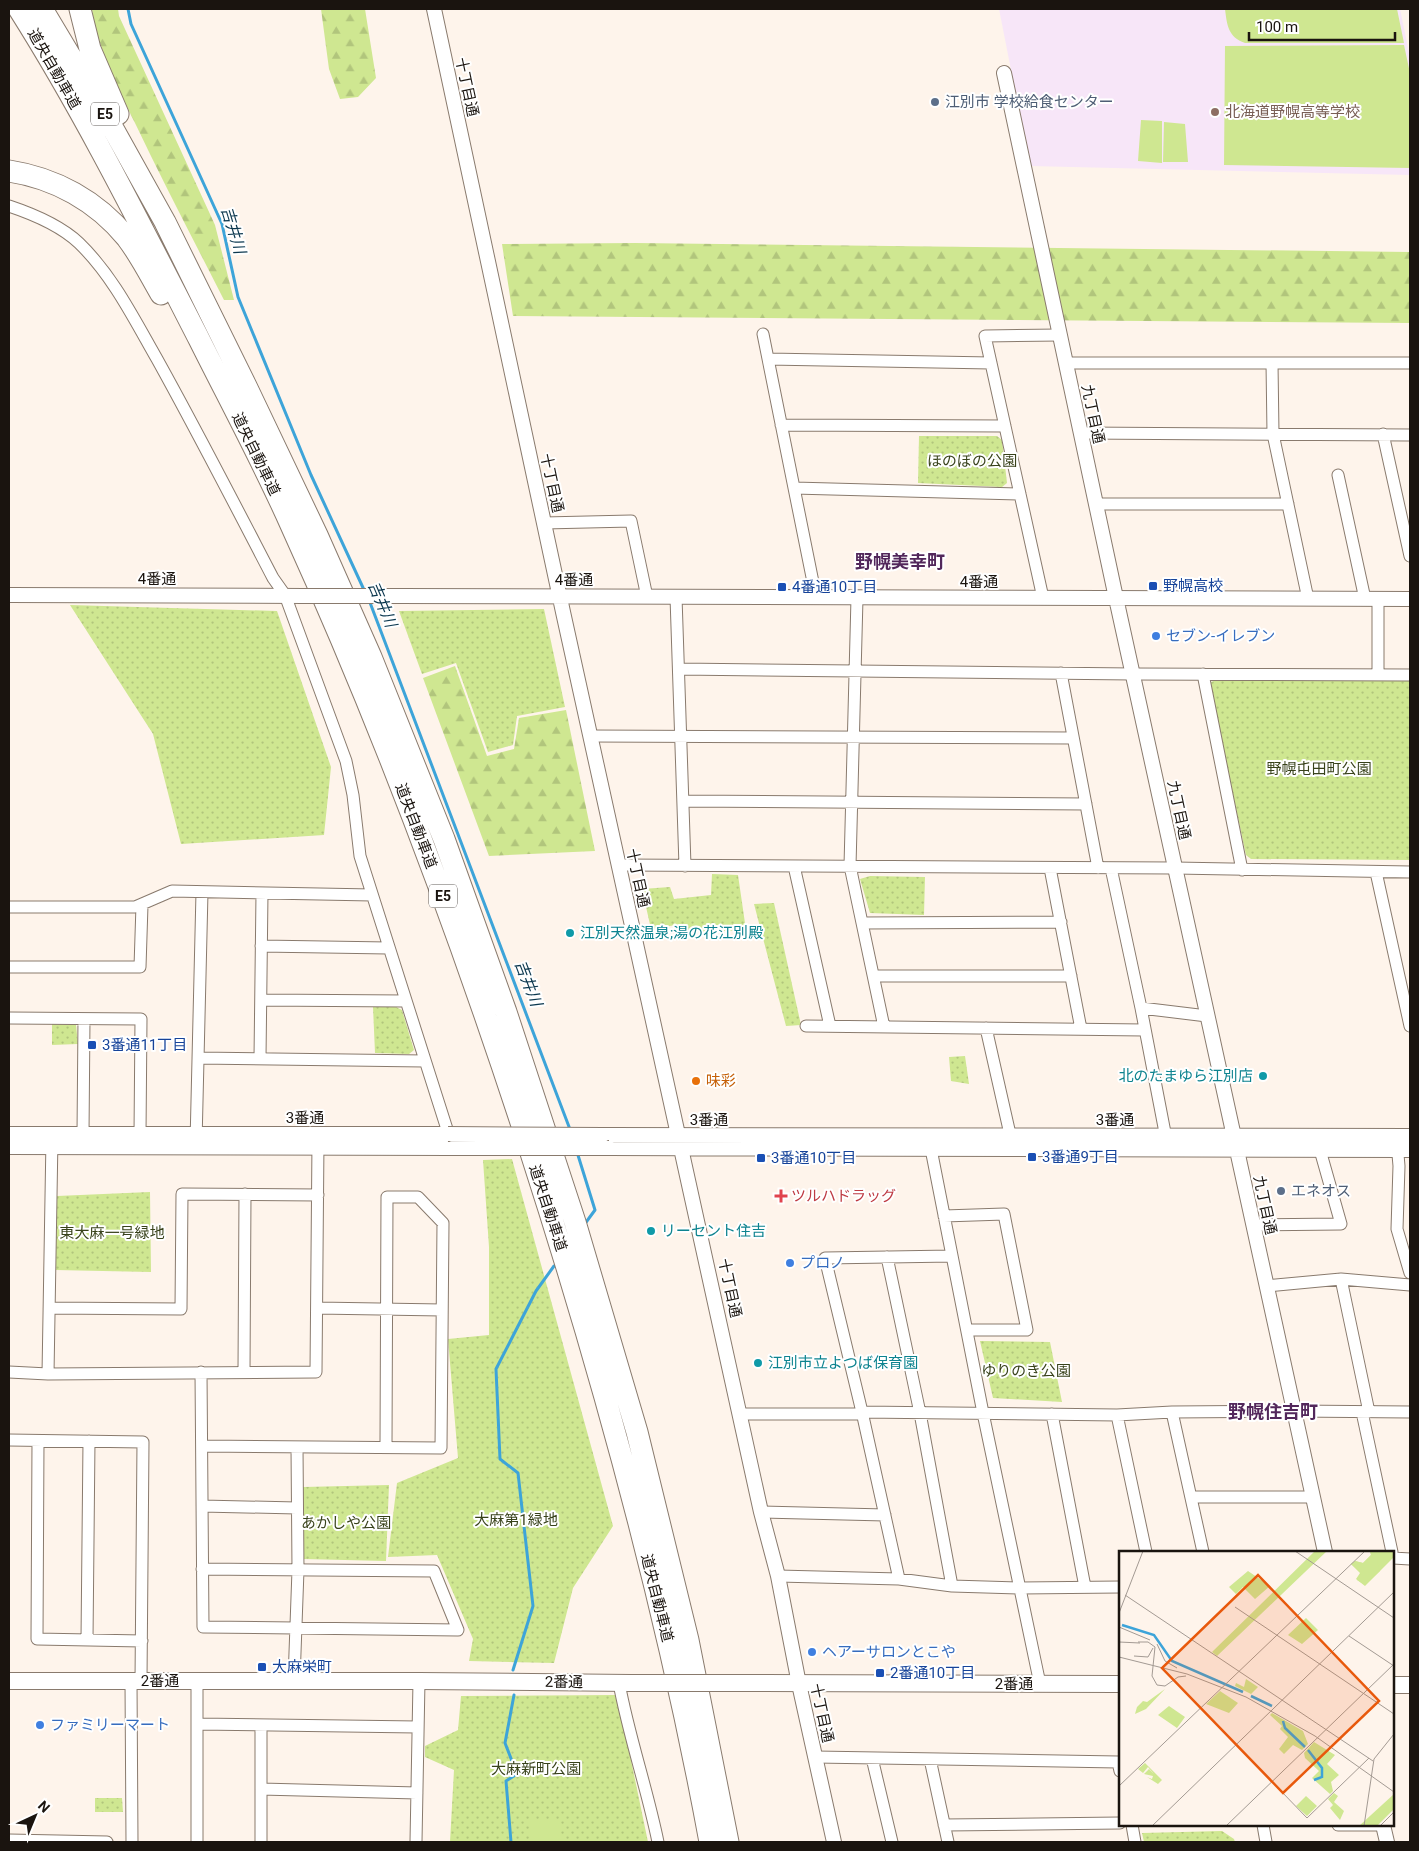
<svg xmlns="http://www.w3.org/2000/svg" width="1419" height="1851" viewBox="0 0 1419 1851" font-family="Roboto,'Noto Sans JP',sans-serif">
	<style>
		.education { fill: #f7e6f8 }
		.grass { fill: url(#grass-dots) }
		.forest { fill: url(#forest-firs) }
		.pitch { fill: #cfe791 }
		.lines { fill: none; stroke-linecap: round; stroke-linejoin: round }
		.stream { stroke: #3da4d9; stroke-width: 3 }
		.minor-casing { stroke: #897a6d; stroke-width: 13 }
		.tertiary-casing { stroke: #897a6d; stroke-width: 16 }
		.secondary-casing { stroke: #897a6d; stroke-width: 18 }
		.motorway-casing { stroke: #897a6d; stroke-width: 23 }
		.minor { stroke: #fff; stroke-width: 11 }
		.tertiary { stroke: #fff; stroke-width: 14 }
		.secondary { stroke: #fff; stroke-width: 16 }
		.motorway { stroke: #fff; stroke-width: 21 }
		.tertiary-bridge-casing { stroke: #897a6d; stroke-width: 16; stroke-linecap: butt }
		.secondary-bridge-casing { stroke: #897a6d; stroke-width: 18; stroke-linecap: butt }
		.tertiary-bridge { stroke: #fff; stroke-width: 14 }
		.secondary-bridge { stroke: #fff; stroke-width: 16 }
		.service-dot { fill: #5c6f8a; stroke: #fff; stroke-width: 2 }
		.education-dot { fill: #8d6e63; stroke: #fff; stroke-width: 2 }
		.transit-dot { fill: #1a4fb4; stroke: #fff; stroke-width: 2 }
		.shop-dot { fill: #3f7fe0; stroke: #fff; stroke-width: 2 }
		.culture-dot { fill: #0f9aa8; stroke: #fff; stroke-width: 2 }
		.food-dot { fill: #e8710a; stroke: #fff; stroke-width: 2 }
		.health-dot { fill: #e0444e; stroke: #fff; stroke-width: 2 }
		.labels { text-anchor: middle; stroke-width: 4; stroke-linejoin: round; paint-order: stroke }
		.shield { fill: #fff; stroke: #5f5a57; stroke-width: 1 }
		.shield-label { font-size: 14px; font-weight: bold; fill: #1a140f }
		.street-label { font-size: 15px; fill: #1a140f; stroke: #fff }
		.service-label { font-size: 15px; fill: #4e5e75; stroke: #fff; text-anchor: start }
		.education-label { font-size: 15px; fill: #785e54; stroke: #fff; text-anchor: start }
		.park-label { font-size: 15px; fill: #38421b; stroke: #fff }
		.transit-label { font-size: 15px; fill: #164399; stroke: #fff; text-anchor: start }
		.shop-label { font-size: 15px; fill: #366cbe; stroke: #fff; text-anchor: start }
		.culture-label { font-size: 15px; fill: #0d838f; stroke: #fff; text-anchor: start }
		.food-label { font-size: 15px; fill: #c56008; stroke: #fff; text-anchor: start }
		.health-label { font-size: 15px; fill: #be3a42; stroke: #fff; text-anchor: start }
		.water-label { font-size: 16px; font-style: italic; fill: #0b374e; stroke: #fff }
		.quarter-label { font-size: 18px; font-weight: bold; fill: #52275b; stroke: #fff }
		.inset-river { fill: none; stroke: #3da4d9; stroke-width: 2.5 }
		.inset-road { fill: none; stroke: #a39a93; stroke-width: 1 }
		.view { fill: #e8590c; fill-opacity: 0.15; stroke: #e8590c; stroke-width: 2.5 }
		.inset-edge { fill: none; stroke: #1a140f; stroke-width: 2.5 }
	</style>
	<defs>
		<pattern id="grass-dots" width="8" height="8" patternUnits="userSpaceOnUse" patternTransform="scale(1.25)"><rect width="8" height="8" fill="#cfe791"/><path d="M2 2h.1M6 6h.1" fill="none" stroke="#b1c57c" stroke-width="1.8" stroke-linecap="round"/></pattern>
		<pattern id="forest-firs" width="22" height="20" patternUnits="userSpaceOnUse" patternTransform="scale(1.25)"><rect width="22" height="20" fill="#cfe791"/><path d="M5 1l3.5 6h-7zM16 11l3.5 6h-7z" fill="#b1c57c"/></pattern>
	</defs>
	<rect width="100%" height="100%" fill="#fef4eb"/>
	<path class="education" d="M999,9H1400L1410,57V175L1030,166Z"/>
	<path class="grass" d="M919,436H997L1002,440L1007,483L1002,487L918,483Z
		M70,605L277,611L331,767L324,835L181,844L153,734Z
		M544,609L565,707L517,716L513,745L488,752L456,663L422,674L399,611Z
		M1218,679L1410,680V860L1251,859L1246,855L1209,683Z
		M712,874L738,875L746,930L678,933L676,925L651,929L642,889L670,887L674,899L711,895Z
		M870,876L925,877L924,915L870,913L860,879Z
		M774,903L801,1025L786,1026L754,904Z
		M373,1007H396L402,1010L414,1050L409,1054L375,1053Z
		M52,1024L76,1025L78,1044L52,1045Z
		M965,1056L969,1084L951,1081L949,1057Z
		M512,1159L613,1526L573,1588L554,1663L469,1661L473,1639L437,1555L388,1557L397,1483L458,1458L448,1339L489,1335V1247L483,1160Z
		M150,1192L151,1272L55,1270L57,1196Z
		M980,1341L1050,1342L1062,1402L993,1398Z
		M389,1485L386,1561L303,1559V1487Z
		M615,1695L627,1741L648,1842H450L454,1770L425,1757V1746L458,1730L461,1696Z
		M95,1798H122L123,1812H95Z
		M1222,1831L1234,1839L1235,1842H1144L1142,1833Z"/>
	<path class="forest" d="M92,9H118L119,16L215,225L234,300H224C194,241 163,182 135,123C119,90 96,44 92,9Z
		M321,9H365L376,78L358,97L340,99L329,69Z
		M635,243L1410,252V323L513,316L502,244Z
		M455,666L487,756L514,749L519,718L566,710L595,851L489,856L423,678Z"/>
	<path class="pitch" d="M1225,9H1397L1404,43H1245C1228,37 1227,25 1225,9Z
		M1404,45L1410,73V168L1224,165L1225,46Z
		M1141,120L1162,121V163L1138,161Z
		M1164,122L1185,124L1188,162H1163Z
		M530,1819H561V1842H530Z"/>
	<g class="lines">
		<path class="stream" d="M128,9L131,24L222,224L238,297L311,475L365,592
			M369,600L571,1132
			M577,1152L595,1210L584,1225
			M513,1670L533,1606L518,1473L500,1459L496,1369L536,1291L554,1266
			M511,1842L506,1781L517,1774L505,1743L514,1695"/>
		<g class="minor-casing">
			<path id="minor" d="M9,206C33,214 60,225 79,243C113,276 134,319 157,359C197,431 235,505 273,578L285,595L346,761L353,795L360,856L453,1148
				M763,334L816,597
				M768,359L991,363
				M1066,363H1410
				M1272,363L1273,434L1308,599
				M781,425L1005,426
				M1081,433L1410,435
				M1383,434L1410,556
				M1338,475L1365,599
				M794,488L1020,494
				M1096,504H1288
				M544,523L631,521L647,597
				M676,597L685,866
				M857,598L850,866L884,1027
				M1043,598L985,336L1060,335
				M679,669L1133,674L1410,675
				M1061,673L1098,868
				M1203,674L1242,870
				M1378,675V599
				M590,736L1073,738
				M683,801L1086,804
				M619,865L1175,868L1410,872
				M794,866L830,1026
				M1050,868L1081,1029
				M1111,868L1141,1008L1167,1143
				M1376,872L1410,1026
				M9,907H135L172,891L372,895
				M862,923L1061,922
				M261,946L388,948
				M9,967H140L142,905
				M874,976H1071
				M261,1000L405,1001
				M1141,1008L1207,1016
				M9,1018L141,1019L140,1134
				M806,1026L1144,1030
				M986,1028L1012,1143
				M198,1058L424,1061
				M260,1058L262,893
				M83,1134L84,1019
				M196,1143L202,892
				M1397,1143L1399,1166L1397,1229L1410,1273
				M931,1149L983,1413L1040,1684
				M944,1216L1004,1214L1027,1330H967
				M1253,1225L1341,1224L1318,1143
				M887,1257L920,1413L952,1586
				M1341,1279L1369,1412
				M1266,1286L1341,1279L1410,1285
				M49,1308L181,1309L182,1194L318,1195
				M317,1308L442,1310
				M9,1372L48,1374L316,1372L318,1141
				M201,1372C202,1457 202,1542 203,1627L458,1630L434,1571L202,1569
				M244,1372L245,1194
				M48,1374L52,1138
				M862,1412L1117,1415L1172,1412L1203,1552
				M1172,1412L1294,1411L1410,1412
				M1362,1412L1392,1552
				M740,1414H862
				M1052,1414L1085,1587
				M1117,1415L1146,1552
				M9,1440L143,1442L141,1681
				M38,1441L37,1639L142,1641
				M202,1446L441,1448L443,1223L418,1197H387L386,1447
				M1191,1497H1313
				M202,1506L297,1508
				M761,1512L885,1515
				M1393,1558L1410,1559
				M778,1576L899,1579L952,1586L1020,1588L1120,1587
				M899,1579L862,1412L825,1258L952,1256
				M87,1640L89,1441
				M294,1680L298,1570L297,1447
				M131,1681L132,1842
				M619,1683C629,1737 647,1788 658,1842
				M198,1724L417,1727
				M815,1757L1118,1762L1120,1771
				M872,1758L892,1842
				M930,1759L948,1842
				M261,1789L417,1793
				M944,1825L1120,1823
				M1132,1825L1135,1842
				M1263,1825L1266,1842
				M1338,1825H1384
				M9,1840L107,1842
				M197,1842V1680
				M261,1842V1725
				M416,1842L419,1681"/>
		</g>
		<g class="tertiary-casing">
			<path id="tertiary" d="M434,9L563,612L761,1512L778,1576L799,1684L834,1842
				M1004,73L1116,598L1325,1552
				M9,595L305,596
				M397,596L1410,599
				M9,1134H448
				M603,1135L1410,1136
				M9,1147L453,1148
				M609,1148L1410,1150
				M1383,1825L1387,1842"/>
		</g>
		<g class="secondary-casing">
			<path id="secondary" d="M9,1681H419L631,1683
				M741,1683L1120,1684
				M1393,1685H1410"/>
		</g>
		<g class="motorway-casing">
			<path id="motorway" d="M19,9C86,115 142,228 199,339C230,401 263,462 291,525C384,729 462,940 531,1153C604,1379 667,1609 710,1842
				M42,9L106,116L165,222L246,386L317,535L371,657L444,839L506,1012L575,1222L637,1432L688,1640L728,1842
				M80,9L90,49L118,114
				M9,171C55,178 97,201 127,238C140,255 150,275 161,294"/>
		</g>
		<use href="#minor" class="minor"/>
		<use href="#tertiary" class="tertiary"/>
		<use href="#secondary" class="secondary"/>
		<use href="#motorway" class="motorway"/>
		<g class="tertiary-bridge-casing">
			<path id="tertiary-bridge" d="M305,596H397
				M448,1134L603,1135
				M453,1148H609"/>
		</g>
		<g class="secondary-bridge-casing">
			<path id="secondary-bridge" d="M631,1683H741"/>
		</g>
		<use href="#tertiary-bridge" class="tertiary-bridge"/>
		<use href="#secondary-bridge" class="secondary-bridge"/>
	</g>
	<g class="service-dot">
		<circle cx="935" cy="102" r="5"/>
		<circle cx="1281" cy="1191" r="5"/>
	</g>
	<circle class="education-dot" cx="1215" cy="112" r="5"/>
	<g class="transit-dot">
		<rect x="1148" y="581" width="10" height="10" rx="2.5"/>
		<rect x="777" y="582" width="10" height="10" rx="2.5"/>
		<rect x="87" y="1040" width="10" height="10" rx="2.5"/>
		<rect x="1027" y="1152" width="10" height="10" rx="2.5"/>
		<rect x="756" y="1153" width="10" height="10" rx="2.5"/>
		<rect x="257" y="1662" width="10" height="10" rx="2.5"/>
		<rect x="875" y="1668" width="10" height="10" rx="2.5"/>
	</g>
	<g class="shop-dot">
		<circle cx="1156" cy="636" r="5"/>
		<circle cx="790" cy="1263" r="5"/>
		<circle cx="812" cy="1652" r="5"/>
		<circle cx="40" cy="1725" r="5"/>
	</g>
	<g class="culture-dot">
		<circle cx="570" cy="933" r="5"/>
		<circle cx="1263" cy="1076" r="5"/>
		<circle cx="651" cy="1231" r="5"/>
		<circle cx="758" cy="1363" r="5"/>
	</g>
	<circle class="food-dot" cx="696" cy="1081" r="5"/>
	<path class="health-dot" d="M778.5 1188.5h5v5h5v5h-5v5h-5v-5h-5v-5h5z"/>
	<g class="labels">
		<g class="shield">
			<rect x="91" y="102.5" width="28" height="23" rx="4"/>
			<rect x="429" y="884.5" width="28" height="23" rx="4"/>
		</g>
		<g class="shield-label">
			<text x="105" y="119">E5</text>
			<text x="443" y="901">E5</text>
		</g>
		<g class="street-label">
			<text transform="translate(54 69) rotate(60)" y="5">道央自動車道</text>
			<text transform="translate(467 87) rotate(78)" y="5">十丁目通</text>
			<text transform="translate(1093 414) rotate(78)" y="5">九丁目通</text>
			<text transform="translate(256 454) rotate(64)" y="5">道央自動車道</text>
			<text transform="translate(552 483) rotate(78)" y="5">十丁目通</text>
			<text x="157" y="584">4番通</text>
			<text x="574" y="585">4番通</text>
			<text x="979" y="587">4番通</text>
			<text transform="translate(1179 810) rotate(78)" y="5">九丁目通</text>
			<text transform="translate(416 826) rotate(69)" y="5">道央自動車道</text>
			<text transform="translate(638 878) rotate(78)" y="5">十丁目通</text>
			<text x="305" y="1123">3番通</text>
			<text x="709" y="1125">3番通</text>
			<text x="1115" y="1125">3番通</text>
			<text transform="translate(1265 1205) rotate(78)" y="5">九丁目通</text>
			<text transform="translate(548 1208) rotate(72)" y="5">道央自動車道</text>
			<text transform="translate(730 1288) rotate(78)" y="5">十丁目通</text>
			<text transform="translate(657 1598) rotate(76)" y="5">道央自動車道</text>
			<text x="160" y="1686">2番通</text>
			<text transform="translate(564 1682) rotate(1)" y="5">2番通</text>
			<text x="1014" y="1689">2番通</text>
			<text transform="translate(822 1713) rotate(78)" y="5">十丁目通</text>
		</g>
		<g class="service-label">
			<text x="945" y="107">江別市 学校給食センター</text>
			<text x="1291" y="1196">エネオス</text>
		</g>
		<g class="education-label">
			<text x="1225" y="117">北海道野幌高等学校</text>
		</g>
		<g class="park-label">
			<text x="972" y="466">ほのぼの公園</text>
			<text x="1319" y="774">野幌屯田町公園</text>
			<text x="112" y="1238">東大麻一号緑地</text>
			<text x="1026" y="1376">ゆりのき公園</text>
			<text x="516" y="1525">大麻第1緑地</text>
			<text x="346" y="1528">あかしや公園</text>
			<text x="536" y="1774">大麻新町公園</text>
		</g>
		<g class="transit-label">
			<text x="1163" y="591">野幌高校</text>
			<text x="792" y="592">4番通10丁目</text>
			<text x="102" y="1050">3番通11丁目</text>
			<text x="1042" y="1162">3番通9丁目</text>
			<text x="771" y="1163">3番通10丁目</text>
			<text x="272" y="1672">大麻栄町</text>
			<text x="890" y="1678">2番通10丁目</text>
		</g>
		<g class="shop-label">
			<text x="1166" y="641">セブン-イレブン</text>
			<text x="800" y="1268">プロノ</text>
			<text x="822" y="1657">ヘアーサロンとこや</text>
			<text x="50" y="1730">ファミリーマート</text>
		</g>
		<g class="culture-label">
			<text x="580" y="938">江別天然温泉;湯の花江別殿</text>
			<text x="1253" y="1081" text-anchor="end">北のたまゆら江別店</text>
			<text x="661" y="1236">リーセント住吉</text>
			<text x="768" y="1368">江別市立よつば保育園</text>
		</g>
		<g class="food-label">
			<text x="706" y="1086">味彩</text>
		</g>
		<g class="health-label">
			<text x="791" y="1201">ツルハドラッグ</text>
		</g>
		<g class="water-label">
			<text transform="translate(234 230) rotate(73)" y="6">吉井川</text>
			<text transform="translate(383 604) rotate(67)" y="6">吉井川</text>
			<text transform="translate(529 983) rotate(69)" y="6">吉井川</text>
		</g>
		<g class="quarter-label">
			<text x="900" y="568">野幌美幸町</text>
			<text x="1273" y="1418">野幌住吉町</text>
		</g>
	</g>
	<g transform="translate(1119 1551)">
		<rect width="275" height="275" fill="#fef4eb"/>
		<path d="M251,0H275V6L246,35L237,28L241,22L232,13L236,10L244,12L252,4ZM187,67L199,79L183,93L169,84ZM101,140L119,152L110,162L87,153ZM153,162L184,180L189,193L183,199L174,194L165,203L160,198L169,186L161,178L163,175L151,164ZM195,191L216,204L208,213L220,224L212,231L214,240L211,243L193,227L200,220L186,207L185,202ZM26,212L43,229L39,233L28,226L33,228L34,225L25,223L30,218L35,223L29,216L24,222L19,218ZM215,242L219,245L215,251L225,260L221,269L211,257L214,254L209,248ZM187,245L198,255L188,265L177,255Z" fill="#cfe791"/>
		<path d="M196,0H208L98,105L93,101ZM251,0H261L258,12L261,20L246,34L238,29L242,22L232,13L236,10L244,12L252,4ZM127,128L139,136L132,143L116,135L117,132L125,136ZM46,138L27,158L16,163L18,156L24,150L28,151ZM275,243V258L258,275H240Z" fill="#cfe791"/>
		<path d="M129,20L151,35L136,48L124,36L117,43L110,36ZM50,155L66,166L58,177L39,164Z" fill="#cfe791"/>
		<path class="inset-river" d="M3,74L35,84L53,110L124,141M132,145L153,155M164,170L166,177L186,196M189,199L203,217V226L195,229"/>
		<path class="inset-road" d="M176,0L275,67M6,44L254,210M116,56L275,163M0,62L24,0M0,76L31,89M230,85L275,115M0,91L21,92M19,91H29L36,96L33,125L38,134L46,135L59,126L67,125M38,93L46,110L58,117M15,105L29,106L34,97M0,106L68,123L127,146L196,185L275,241M82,157L188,267L250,207M0,235L246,0M33,275L275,41M107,275L275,113M245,275L255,208L275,183M261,275L275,261"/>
		<path class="view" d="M139,24L260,150L164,242L43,117Z"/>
		<rect width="275" height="275" class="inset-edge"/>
	</g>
	<rect width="1419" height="1851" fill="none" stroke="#1a140f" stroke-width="20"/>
	<g transform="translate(35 1816) rotate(44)" stroke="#ffffff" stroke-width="4" paint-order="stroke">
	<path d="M0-4L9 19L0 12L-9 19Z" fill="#1a140f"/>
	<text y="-8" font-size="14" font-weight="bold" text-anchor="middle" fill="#1a140f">N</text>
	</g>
	<path d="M1249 32v8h146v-8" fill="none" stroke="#1a140f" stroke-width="2.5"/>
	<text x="1256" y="32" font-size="15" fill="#1a140f" stroke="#ffffff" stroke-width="4" paint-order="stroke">100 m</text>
</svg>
